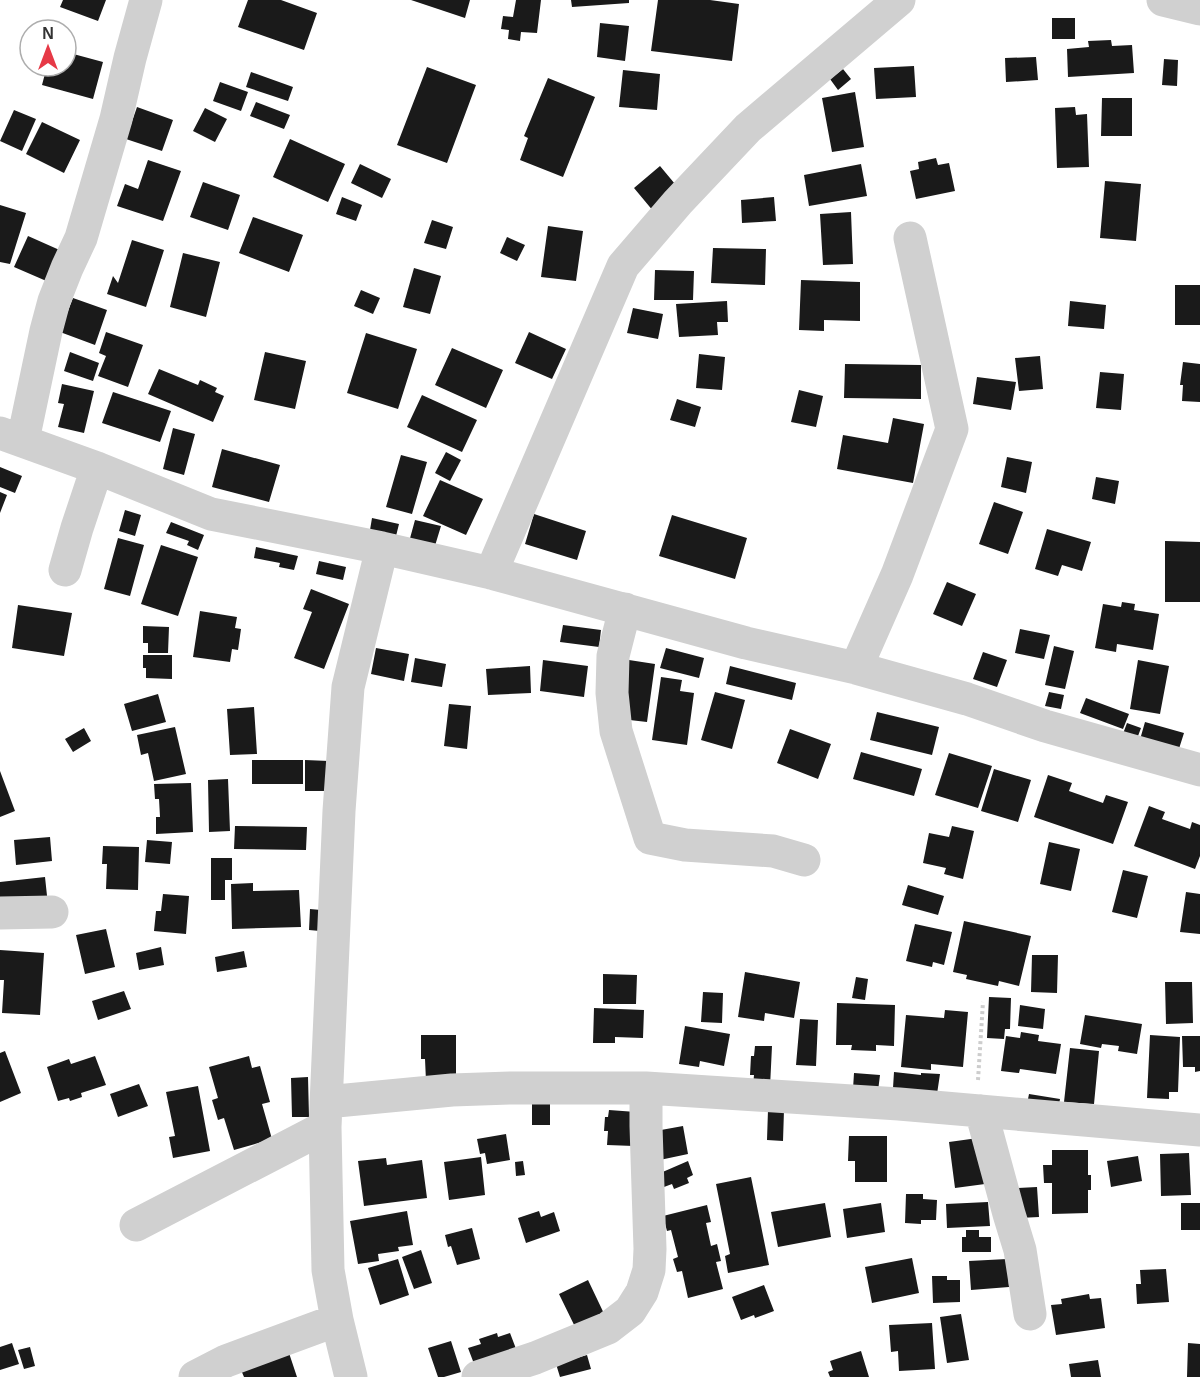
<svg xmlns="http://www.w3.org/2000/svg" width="1200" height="1377" viewBox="0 0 1200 1377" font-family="Arial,sans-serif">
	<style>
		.building { fill: #1a1a1a }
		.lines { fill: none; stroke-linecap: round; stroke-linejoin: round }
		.path { stroke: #cdcdcd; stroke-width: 4; stroke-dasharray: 3 3; stroke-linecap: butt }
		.minor { stroke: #d0d0d0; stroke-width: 33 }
	</style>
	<rect width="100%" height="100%" fill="#fff"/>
	<path class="building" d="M63,0H106L98,21L60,7Z
		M248,0H281L317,13L304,50L238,27Z
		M411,0H470L465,18Z
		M516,0H541L537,33L521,32L520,41L508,39L509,30L501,29L503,16L513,17Z
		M571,0H629V3L572,7Z
		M658,0H710L739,4L732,61L651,51Z
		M1052,18H1075V39H1052Z
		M600,23L629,26L625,61L597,57Z
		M1111,40L1112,46L1132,45L1134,73L1068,77L1067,49L1089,47L1088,41Z
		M66,52L103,62L93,99L42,85L47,66H66Z
		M1036,57L1038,80L1006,82L1005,58Z
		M1164,59L1178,60L1177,86L1162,85Z
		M914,66L916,97L876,99L874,68Z
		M427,67L476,85L447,163L397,145Z
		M843,69L851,79L838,90L830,79Z
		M623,70L660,74L657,110L619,107Z
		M251,72L293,87L288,101L246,87Z
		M548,78L595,97L563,177L520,160L528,138L524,136Z
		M220,82L248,92L241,111L213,101Z
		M855,92L864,147L832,152L822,98Z
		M1102,98H1132V136H1101Z
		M256,102L290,115L284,129L250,116Z
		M137,107L173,120L162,151L126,139Z
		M1075,107L1076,115L1087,114L1089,167L1057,168L1055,108Z
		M205,108L227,119L215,142L193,131Z
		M14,110L36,119L22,151L0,141Z
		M42,122L80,140L64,173L26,154Z
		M290,139L345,164L328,202L273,177Z
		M936,158L938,165L949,163L955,191L916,199L910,171L919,169L918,162Z
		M148,160L181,171L163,221L117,206L125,184L138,189Z
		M360,164L391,179L382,198L351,183Z
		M861,164L867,196L809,206L804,175Z
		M660,166L680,190L654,212L634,188Z
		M1105,181L1141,184L1136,241L1100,238Z
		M203,182L240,195L228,230L190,217Z
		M342,197L362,205L356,221L336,214Z
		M774,197L776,221L742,223L741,200Z
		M0,205L26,213L10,264L0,262Z
		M851,212L853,264L823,265L820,214Z
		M253,217L303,235L289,272L239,253Z
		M432,220L453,227L446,249L424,243Z
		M548,226L583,231L576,281L541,277Z
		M28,236L64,252L51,283L14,267Z
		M507,237L525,245L517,261L500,253Z
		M132,240L164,250L146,307L107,294L113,276L118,283Z
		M713,248L766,249L765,285L711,283Z
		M183,253L220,262L206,317L170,307Z
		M414,268L441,276L430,314L403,307Z
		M655,270L694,271L693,300H654Z
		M801,280L860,282V321L824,320V331L799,330Z
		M1175,285H1200V325H1175Z
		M361,290L380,298L373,314L354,306Z
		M73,298L107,310L95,345L60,332Z
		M727,301L728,322H717L718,335L679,337L676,304Z
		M1070,301L1106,305L1104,329L1068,326Z
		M633,308L663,314L658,339L627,333Z
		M106,332L143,345L128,387L98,376L106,356L99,353Z
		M529,332L566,349L552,379L515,363Z
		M366,333L417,349L398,409L347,393Z
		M452,348L503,370L486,408L435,385Z
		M70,352L99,363L93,381L64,371Z
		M265,352L306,361L295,409L254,400Z
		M699,354L725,357L722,390L696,388Z
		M1040,356L1043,389L1019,391L1015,358Z
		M1183,362L1200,364V402L1182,401L1183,385H1180Z
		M845,364L921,365V399L844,398Z
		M159,369L198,385L200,380L217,388L215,392L224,396L213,422L148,394Z
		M1100,372L1124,374L1121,410L1096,408Z
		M977,377L1016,382L1011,410L973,404Z
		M62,384L94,391L84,433L58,427L64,404L58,403Z
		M799,390L823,396L816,427L791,422Z
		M113,392L171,411L160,442L102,423Z
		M422,395L477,420L462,452L407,427Z
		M677,399L701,407L695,427L670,420Z
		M893,418L924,424L913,483L837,469L843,435L888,443Z
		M173,428L195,434L184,475L163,469Z
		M222,449L280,465L269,502L212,487Z
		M446,452L461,460L450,481L435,473Z
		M401,455L427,462L412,514L386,507Z
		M1007,457L1032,462L1026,493L1001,487Z
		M0,467L22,476L15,493L0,487Z
		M1096,477L1119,481L1115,504L1092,499Z
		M440,480L483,499L466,535L423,516Z
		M0,492L7,495L0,513Z
		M994,502L1023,512L1008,554L979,544Z
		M125,510L141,515L135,536L119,531Z
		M534,514L586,531L577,560L525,544Z
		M672,515L747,538L735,579L659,556Z
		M372,518L399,524L396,536L370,530Z
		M415,520L441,526L434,549L409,542Z
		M171,522L204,535L198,550L187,545L189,541L166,533Z
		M1047,529L1091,542L1082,571L1062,565L1058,576L1035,569Z
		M118,538L144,545L130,596L104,589Z
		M1165,541L1200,542V602H1165Z
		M161,545L198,557L178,616L141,604Z
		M256,547L298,556L294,570L279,567L280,563L254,558Z
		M319,561L346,567L343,580L316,574Z
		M947,582L976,594L962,626L933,614Z
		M311,589L349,604L324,669L294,658L312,612L303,609Z
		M1122,602L1135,604L1134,610L1159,614L1153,650L1117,644L1116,652L1095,648L1103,604L1121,607Z
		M18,605L72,613L64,656L12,648Z
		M200,611L237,617L235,628L241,629L238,650L232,649L230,662L193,657Z
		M563,625L601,630L599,647L560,642Z
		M143,626L169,627L168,653H148V643H143Z
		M1020,629L1050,635L1044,659L1015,653Z
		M1054,646L1074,651L1065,689L1045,685Z
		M376,648L409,654L404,681L371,674Z
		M666,648L704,658L699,678L660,668Z
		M983,652L1007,660L997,687L973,679Z
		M143,655H172V679L146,678V668H143Z
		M415,658L446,664L442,687L411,682Z
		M543,660L588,666L584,697L540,691Z
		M629,660L655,664L647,722L621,719Z
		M1138,660L1169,666L1160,714L1130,709Z
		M530,666L531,693L488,695L486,669Z
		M730,666L796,683L792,700L726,684Z
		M661,677L682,680L680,691L694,693L687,745L652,740Z
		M715,692L745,700L732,749L701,740Z
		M1049,692L1064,695L1061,709L1045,706Z
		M158,694L166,722L132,731L124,704Z
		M1086,698L1129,714L1123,729L1080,713Z
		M449,704L471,706L467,749L444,746Z
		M254,707L257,754L230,755L227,709Z
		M877,712L939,727L932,755L870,740Z
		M1145,722L1184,733L1177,755L1139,743Z
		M1127,723L1141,728L1135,744L1121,739Z
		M175,727L186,774L154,781L148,753L141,755L137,735Z
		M84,728L91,741L73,752L65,739Z
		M790,729L831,744L818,779L777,763Z
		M861,752L922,769L914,796L853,779Z
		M949,753L992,766L978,808L935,795Z
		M252,760H303V784H252Z
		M305,760L329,761V791H305Z
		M994,769L1031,780L1018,822L981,811Z
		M0,771L15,811L0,817Z
		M1048,775L1072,783L1069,791L1103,803L1106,795L1128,802L1113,844L1034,817Z
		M228,779L230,831L209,832L208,780Z
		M191,783L193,832L156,834V817H160L159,799H155L154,784Z
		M1149,806L1165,812L1162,819L1190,829L1192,822L1200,825V856L1195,869L1134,846Z
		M235,826L307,827L306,850L234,849Z
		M952,826L974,831L963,879L944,874L946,868L923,863L929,833L949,837Z
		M50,837L52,861L16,865L14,840Z
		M147,840L172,842L170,864L145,862Z
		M1049,842L1080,849L1071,891L1040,884Z
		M103,846L139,847L138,890L106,889L107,864H102Z
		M211,858H232V880H225V900H211Z
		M1123,870L1148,876L1137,918L1112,912Z
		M45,877L48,905L0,902V882Z
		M253,883V891L299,890L301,927L232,929L231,884Z
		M908,885L944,896L938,915L902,905Z
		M1186,892L1200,894V934L1180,932Z
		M163,894L189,896L186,934L154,931L156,911H161Z
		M310,909L321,910L320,931L309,930Z
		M964,921L1031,936L1019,986L999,981L998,986L966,979L967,975L953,972Z
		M915,924L952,932L944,965L933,962L932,967L906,961Z
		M106,929L115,967L85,974L76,935Z
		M161,947L164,965L139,970L136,953Z
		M0,950L44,953L40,1015L2,1013L4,980H0Z
		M244,951L247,967L217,972L215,957Z
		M1032,955H1058L1057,993L1031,992Z
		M745,972L800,982L794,1018L765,1013L764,1021L738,1017Z
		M603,974L637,975L636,1004H603Z
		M856,977L868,979L865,1000L852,998Z
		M1165,982H1192L1193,1023L1166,1024Z
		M124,991L131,1009L98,1020L92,1001Z
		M703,992L723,993L722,1023L701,1022Z
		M989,997L1011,998L1010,1029H1005L1004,1039L987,1038Z
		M837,1003L895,1005L894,1046L876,1045V1051L851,1050L852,1045H836Z
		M1020,1005L1045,1009L1043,1029L1018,1026Z
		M594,1008L644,1010L643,1038L615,1037V1043H593Z
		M945,1010L968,1012L963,1067L931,1064V1070L901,1067L906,1015L944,1018Z
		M1085,1015L1142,1024L1137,1054L1118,1051L1119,1046L1102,1044L1101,1048L1080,1044Z
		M800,1019L818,1020L816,1066L796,1065Z
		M685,1026L730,1034L724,1066L700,1061L699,1067L679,1064Z
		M1021,1032L1039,1035L1038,1041L1061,1044L1056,1074L1020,1069L1019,1073L1001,1071L1006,1036L1020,1038Z
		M421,1035H456V1081H426L425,1059H421Z
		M1150,1035L1180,1037L1178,1092H1169V1099L1147,1098Z
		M1182,1036H1200V1071L1195,1072V1067H1183Z
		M755,1046H772L770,1087L753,1086L754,1075H750L751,1056H754Z
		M1070,1048L1099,1051L1094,1104L1064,1102Z
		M5,1051L21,1093L0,1102V1053Z
		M95,1056L106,1085L81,1093L82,1097L70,1101L69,1098L58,1101L47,1067L69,1059L71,1064Z
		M249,1056L252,1068L260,1066L270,1102L262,1104L272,1139L234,1150L224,1118L218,1120L212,1100L218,1098L209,1067Z
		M894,1072L921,1075V1073L940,1074L937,1094L893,1088Z
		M854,1073L880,1075L878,1091L853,1089Z
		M308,1077L309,1117H292L291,1078Z
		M139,1084L148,1106L118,1117L110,1094Z
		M198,1086L210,1151L173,1158L169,1137L175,1136L166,1092Z
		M1029,1094L1060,1099L1058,1110L1027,1104Z
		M532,1098H550V1125H532Z
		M609,1110L636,1112L634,1146L607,1145L608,1131H604L605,1117H608Z
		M768,1110H784L783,1141L767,1140Z
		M683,1126L688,1154L655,1161L650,1132Z
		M506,1134L510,1160L487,1164L485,1153L480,1154L477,1139Z
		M849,1136H887V1182H855V1161H848Z
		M978,1138L985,1184L955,1188L949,1142Z
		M1052,1150H1088V1175H1091V1190H1088V1213L1052,1214V1183H1044L1043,1165H1052Z
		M1189,1153L1191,1195L1161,1196L1160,1154Z
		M1138,1156L1142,1181L1111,1187L1107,1161Z
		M481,1157L485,1195L449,1200L444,1162Z
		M386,1158L387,1165L422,1160L427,1198L364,1206L358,1161Z
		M523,1161L525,1175L516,1176L515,1162Z
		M688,1161L693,1175L687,1178L689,1183L674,1189L672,1184L664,1187L658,1174Z
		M751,1177L769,1265L728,1273L725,1256L730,1254L716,1184Z
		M1037,1187L1039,1217L1019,1218L1018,1188Z
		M906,1194H923V1199L937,1200L936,1220H921V1224L905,1223Z
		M988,1202L990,1226L947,1228L946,1204Z
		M825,1203L831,1237L778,1247L771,1212Z
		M881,1203L885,1232L847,1238L843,1209Z
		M1181,1203H1200V1230H1181Z
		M707,1205L711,1222L706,1223L711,1246L717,1244L721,1261L716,1262L723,1289L688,1298L682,1271L677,1272L673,1259L678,1257L671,1230L667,1231L663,1216Z
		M407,1211L413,1245L398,1247L399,1251L378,1254L379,1261L358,1264L350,1221Z
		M539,1211L541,1217L554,1212L560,1231L526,1243L518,1218Z
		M472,1228L480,1259L457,1265L451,1246L448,1247L445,1235Z
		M966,1230H979V1237H991V1252H962V1237H966Z
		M421,1250L432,1283L414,1289L402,1257Z
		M912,1258L919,1293L872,1303L865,1267Z
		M398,1259L409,1295L380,1305L368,1268Z
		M1007,1259L1009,1287L971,1290L969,1261Z
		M1166,1269L1169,1302L1137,1304L1136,1284H1141L1140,1270Z
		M932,1276H947V1280H960V1302L933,1303Z
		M588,1280L608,1322L579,1335L559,1294Z
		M764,1285L774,1311L755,1318L754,1315L741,1320L732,1297Z
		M1089,1294L1090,1299L1101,1298L1105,1328L1056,1335L1051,1305L1062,1304L1061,1299Z
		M961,1314L969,1360L947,1363L940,1317Z
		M932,1323L935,1369L899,1371L898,1351L891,1352L889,1325Z
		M497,1333L498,1337L510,1333L518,1354L476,1369L468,1348L481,1344L479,1339Z
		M451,1341L461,1372L444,1377H438L428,1348Z
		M12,1343L19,1364L0,1370V1347Z
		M1188,1343L1200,1344V1377H1187Z
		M30,1347L35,1366L24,1369L18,1350Z
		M861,1351L869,1377H830L828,1372L833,1370L830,1361Z
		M289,1353L297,1377H244L241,1370Z
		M587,1355L591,1369L560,1377L556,1364Z
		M1098,1360L1101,1377H1071L1069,1364Z"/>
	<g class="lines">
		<path class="path" d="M978,1080L983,1002"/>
		<path class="minor" d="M1163,0L1200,9
			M0,433L97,468L211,514L382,548L491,573L746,643L856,668L967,699L1045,726L1200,770
			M23,440L46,331L54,301L67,268L81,238L116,119L130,58L146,0
			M65,570L77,528L97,468
			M491,573L623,266L678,202L748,128L899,0
			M625,609L613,656L612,693L616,731L650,838L685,845L773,851L804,860
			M856,668L897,575L952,429L910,238
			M0,913L52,912
			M326,1102L452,1090L510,1088H646L899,1104L1200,1130
			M981,1111L1009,1214L1020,1250L1030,1314
			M136,1225L325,1127
			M195,1377L226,1361L337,1320
			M351,1377L337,1320L328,1270L325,1127L339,811L348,687L382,548
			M478,1377L535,1358L608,1328L630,1311L642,1292L649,1270L650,1249L646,1126V1088"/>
	</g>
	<g transform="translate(48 48)"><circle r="28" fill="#ffffff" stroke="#adadad" stroke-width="1.5"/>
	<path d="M0-4.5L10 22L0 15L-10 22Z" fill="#e63946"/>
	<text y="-9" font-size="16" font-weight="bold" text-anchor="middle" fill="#333333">N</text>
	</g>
</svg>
